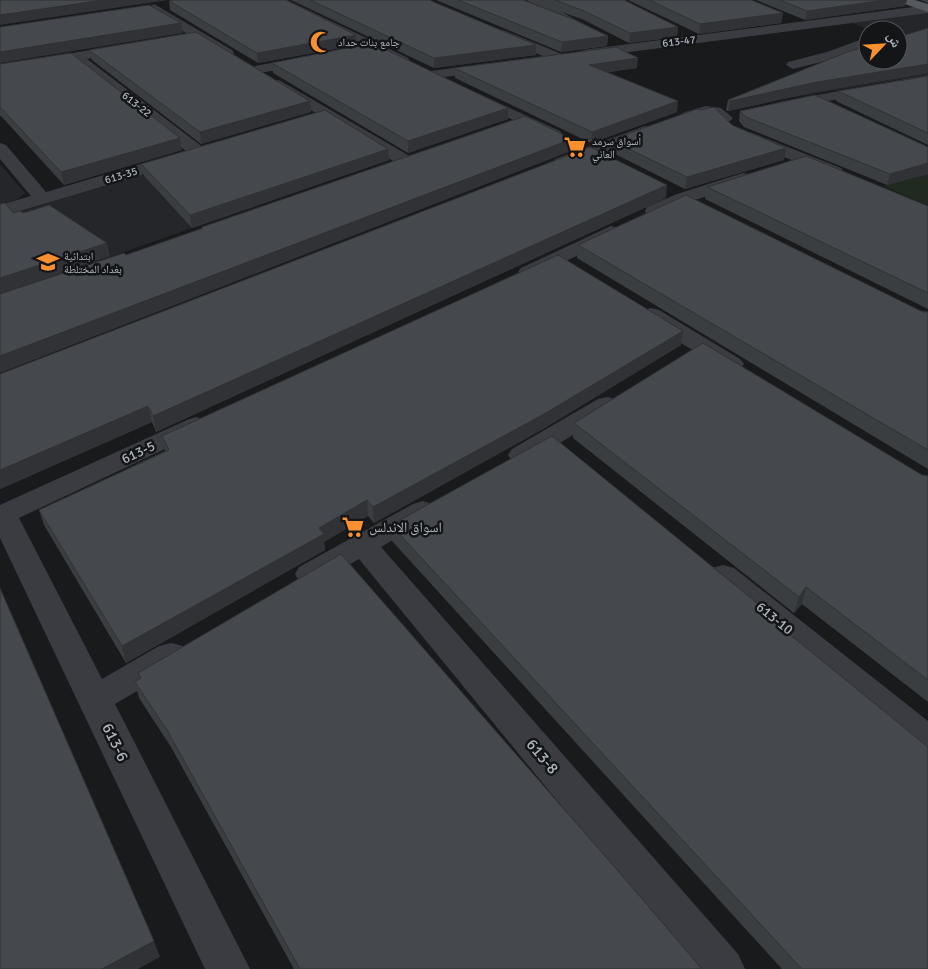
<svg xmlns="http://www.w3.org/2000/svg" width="928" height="969" viewBox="0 0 928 969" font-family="Signika,'Noto Naskh Arabic',sans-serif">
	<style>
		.built { fill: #252629 }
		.green { fill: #212a21 }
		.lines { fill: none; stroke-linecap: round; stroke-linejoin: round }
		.minor { fill: #3a3c41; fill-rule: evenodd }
		.major { fill: #565a60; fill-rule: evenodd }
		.wall { fill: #3b3e41 }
		.shaded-wall { fill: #303235 }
		.building { fill: #45484c; stroke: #303235 }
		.labels { text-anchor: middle; stroke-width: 5; stroke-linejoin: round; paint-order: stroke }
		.far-street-label { font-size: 11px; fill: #abb3bc; stroke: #141517 }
		.far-poi-label { font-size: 11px; fill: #abb3bc; stroke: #141517; text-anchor: start }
		.street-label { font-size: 14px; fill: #abb3bc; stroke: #141517 }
		.poi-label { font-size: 14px; fill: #abb3bc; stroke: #141517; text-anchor: start }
		.near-street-label { font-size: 16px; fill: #abb3bc; stroke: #141517 }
	</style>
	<rect width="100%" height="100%" fill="#191a1c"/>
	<path class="built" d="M928,12V75L795,97H783L868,60H898V30H869L849,22Z
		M0,164L25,193L18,199L0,205Z
		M141,173L192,228L0,296V218Z"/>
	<path class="green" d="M928,174V205L883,186Z"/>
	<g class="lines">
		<path class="minor" d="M272,0H287L408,58L410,61L403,65L398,64Z
			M526,0H541L585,25L583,28H575Z
			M154,4L232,50L234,53L232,56H222L150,10L148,8Z
			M928,5V13L583,58L576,54L583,50Z
			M503,30L562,54L564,57L562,60H552L499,37L497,34Z
			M868,37V46L837,58L793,69L786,65L788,62L827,52Z
			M127,44L134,48L132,51L87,59L204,148L206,152L204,156H192L74,61L0,73V65Z
			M308,56L313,57L315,60L313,63L255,74L248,70L255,66Z
			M491,63L498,67L496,70L431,79L424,75L431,71Z
			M928,75V83L784,109L779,108L777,105L779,102L784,101Z
			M279,80L413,158L415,162L413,166H401L274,87L272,84L274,81Z
			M475,92L560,131L562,134L560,137H548L470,99L468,96L470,93Z
			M706,106L721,108L733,118L730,121L725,123L711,115L685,122L680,120L677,117L685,112Z
			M645,126L651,128L653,131L651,134L567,167H555L553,163L555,159Z
			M750,132L841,168L844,172L841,176L835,177L829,176L744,140L742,137L744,134Z
			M0,143L6,145L46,192L178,153L184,154L186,158L184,162L0,217V205L31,196L0,159Z
			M743,173L749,174L752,178L749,182L689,202L661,215L654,217L647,215L645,211L647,207L677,194Z
			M611,226L618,228L621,232L618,236L535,276L528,278L521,276L518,272L521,268Z
			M651,308L659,310L740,359L744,364L740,369L732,371L724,369L643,320L640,315L643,310Z
			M607,397L616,399L619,404L616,409L530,461L521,463L512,461L508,455L512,449L598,399Z
			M196,417L205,420L209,425L205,430L19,518L102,679L159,646L171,643L183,646L188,655L183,664L115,704L250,969H205L0,538V505L187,420Z
			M423,501L433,504L437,510L433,516L381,547L738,954L745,969H695L359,559L321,581L310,584L299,581L295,574L299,567L413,504Z
			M723,565L734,568L928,721V755L915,751L712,582L708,575L712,568Z"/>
		<path class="major" d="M897,0H915L928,4V12L899,2Z"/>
	</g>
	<path class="wall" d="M291,0H429L536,45V55L434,68Z
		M436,0H523L608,36L607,46L561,52Z
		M529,0H624L678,27L677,37L629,43L584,20Z
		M628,0H751L783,13L781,23L699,34Z
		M756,0H907L905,6L805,20Z
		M920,0H928V3Z
		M169,1L356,45L258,63L170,10Z
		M928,28V73L815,92L728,111L726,110L728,100Z
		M89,50L310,101L311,112L201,144L92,60Z
		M272,63L508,108V119L408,153L273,73Z
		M0,64L182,150L64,185L1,116H0Z
		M454,68H637L608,72L677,112L591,143L455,78Z
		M928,76V145L836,101L838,91Z
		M740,111L928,147V174L887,185L744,127L739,121Z
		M610,140L786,148L784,160L685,189L609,151Z
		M388,149L389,160L192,228L144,176L141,164Z
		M707,187L928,206V309L705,199Z
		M666,198L156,432L152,422L0,489V374Z
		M578,245L928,312V469L577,258Z
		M683,331L681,345L543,429L374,523L368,516L324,542L325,550L126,663L44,525L39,510L165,451L162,436Z
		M574,423L928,476V702L802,604L794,613L573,438Z
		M391,525L779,621L778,625L928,969H782L392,541Z
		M138,673L702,969H294L171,747L139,698L135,682L139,679Z"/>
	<path class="shaded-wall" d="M104,0H168L0,25V15Z
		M885,0H907L905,6L805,20L807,11Z
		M783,13L781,23L699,34L700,24Z
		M181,23L183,33L0,63V52Z
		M678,27L677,37L629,43L630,33Z
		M356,35V45L258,63L257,53Z
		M608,36L607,46L561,52L562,42Z
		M536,45V55L434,68V58Z
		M638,58L637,68L589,75V65Z
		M928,64V73L815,92L728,111L730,101L817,82Z
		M310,101L311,112L201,144L200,132Z
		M678,101L677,112L591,143L592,132Z
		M508,108V119L408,153V141Z
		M180,138L182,150L64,185L61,172Z
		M572,139L571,151L0,373V356Z
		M786,148L784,160L685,189L687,177Z
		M388,149L389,160L192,228L190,215Z
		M928,163V174L887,185L890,174Z
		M667,185L666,198L156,432L153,416Z
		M107,243L110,256L0,294V278Z
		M683,331L681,345L543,429L374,523L373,507Z
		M148,406L152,422L0,489V470Z
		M367,500L368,516L324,542L325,550L126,663L122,646L319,528Z
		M806,587L802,604L794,613L799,597Z
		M154,941L160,957L138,969H102Z"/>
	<path class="building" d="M0,0H104L0,15Z
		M174,0H286L356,35L257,53L169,1Z
		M310,0H429L536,45L434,58Z
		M458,0H523L575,20L608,36L562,42Z
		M555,0H624L678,27L630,33L584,11Z
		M649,0H751L783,13L700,24Z
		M780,0H885L807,11Z
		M149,5L181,23L0,52V27Z
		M928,28V64L817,82L730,101L728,100L850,51L868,46V60H898V37Z
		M196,32L310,101L200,132L89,50Z
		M372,43L508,108L408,141L272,63Z
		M616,47L638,58L589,65L678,101L592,132L454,68Z
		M71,53L180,138L61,172L0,107V64Z
		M928,76V133L838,91Z
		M815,95L928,147V163L890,174L746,117L740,111Z
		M714,107L732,125L786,148L687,177L610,140L697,109L700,110Z
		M325,110L388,149L190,215L141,164Z
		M525,116L572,139L0,356V294L124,253L126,255L203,228L202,227Z
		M590,147L667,185L153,416L148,406L0,470V374Z
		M806,156L928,206V293L707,187Z
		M686,195L923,312H928V450L578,245Z
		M5,203L13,213L20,211L24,213L49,205L107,243L0,278V204Z
		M558,255L683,331L544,414L373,507L367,500L319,528L324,534L122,646L39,510L169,450L162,436Z
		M703,343L922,475L928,476V680L806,587L799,597L574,423Z
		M552,436L779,621L777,624L928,747V969H802L391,525Z
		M341,554L625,879L702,969H300L167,730L135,682L141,678L138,673Z
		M0,588L154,941L102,969H0Z"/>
	<defs>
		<g id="mosque-bare" transform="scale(1.725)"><path d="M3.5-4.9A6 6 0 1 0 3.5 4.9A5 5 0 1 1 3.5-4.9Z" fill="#fc9031" stroke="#141517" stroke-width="2.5" paint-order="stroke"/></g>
		<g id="supermarket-bare" transform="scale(1.725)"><path d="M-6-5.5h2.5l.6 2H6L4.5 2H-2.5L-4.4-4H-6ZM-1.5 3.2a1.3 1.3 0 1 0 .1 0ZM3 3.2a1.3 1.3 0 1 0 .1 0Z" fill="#fc9031" stroke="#141517" stroke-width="2.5" paint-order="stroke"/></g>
		<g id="school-bare" transform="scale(1.725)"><path d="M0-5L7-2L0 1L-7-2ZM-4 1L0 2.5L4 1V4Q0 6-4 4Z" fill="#fc9031" stroke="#141517" stroke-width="2.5" paint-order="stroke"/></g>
	</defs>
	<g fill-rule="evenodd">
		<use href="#mosque-bare" x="321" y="42"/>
		<use href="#supermarket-bare" x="575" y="147"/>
		<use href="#school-bare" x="48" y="262"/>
		<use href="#supermarket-bare" x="353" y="527"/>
	</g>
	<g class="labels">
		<g class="far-street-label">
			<text transform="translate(679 41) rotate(-7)" y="4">613-47</text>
			<text transform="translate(137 104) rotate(38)" y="4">613-22</text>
			<text transform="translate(121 175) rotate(-17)" y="4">613-35</text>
		</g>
		<g class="far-poi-label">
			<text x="338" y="46">جامع بنات حداد</text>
			<text x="592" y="145">أسواق سرمد<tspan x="592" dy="13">العاني</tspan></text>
			<text x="64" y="260">ابتدائية<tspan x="64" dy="13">بغداد المختلطة</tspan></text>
		</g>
		<g class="street-label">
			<text transform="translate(138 452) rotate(-25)" y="5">613-5</text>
			<text transform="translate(775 618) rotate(39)" y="5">613-10</text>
		</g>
		<g class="poi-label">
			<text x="369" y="532">اسواق الاندلس</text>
		</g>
		<g class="near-street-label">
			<text transform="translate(116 742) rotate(64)" y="6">613-6</text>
			<text transform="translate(543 756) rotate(50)" y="6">613-8</text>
		</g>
	</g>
	<g transform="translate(883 45) rotate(65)"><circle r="24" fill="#141517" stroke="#505459"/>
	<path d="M0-4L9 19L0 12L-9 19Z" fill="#fc9031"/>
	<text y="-8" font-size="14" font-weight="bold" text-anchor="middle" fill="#abb3bc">ش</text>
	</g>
</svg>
